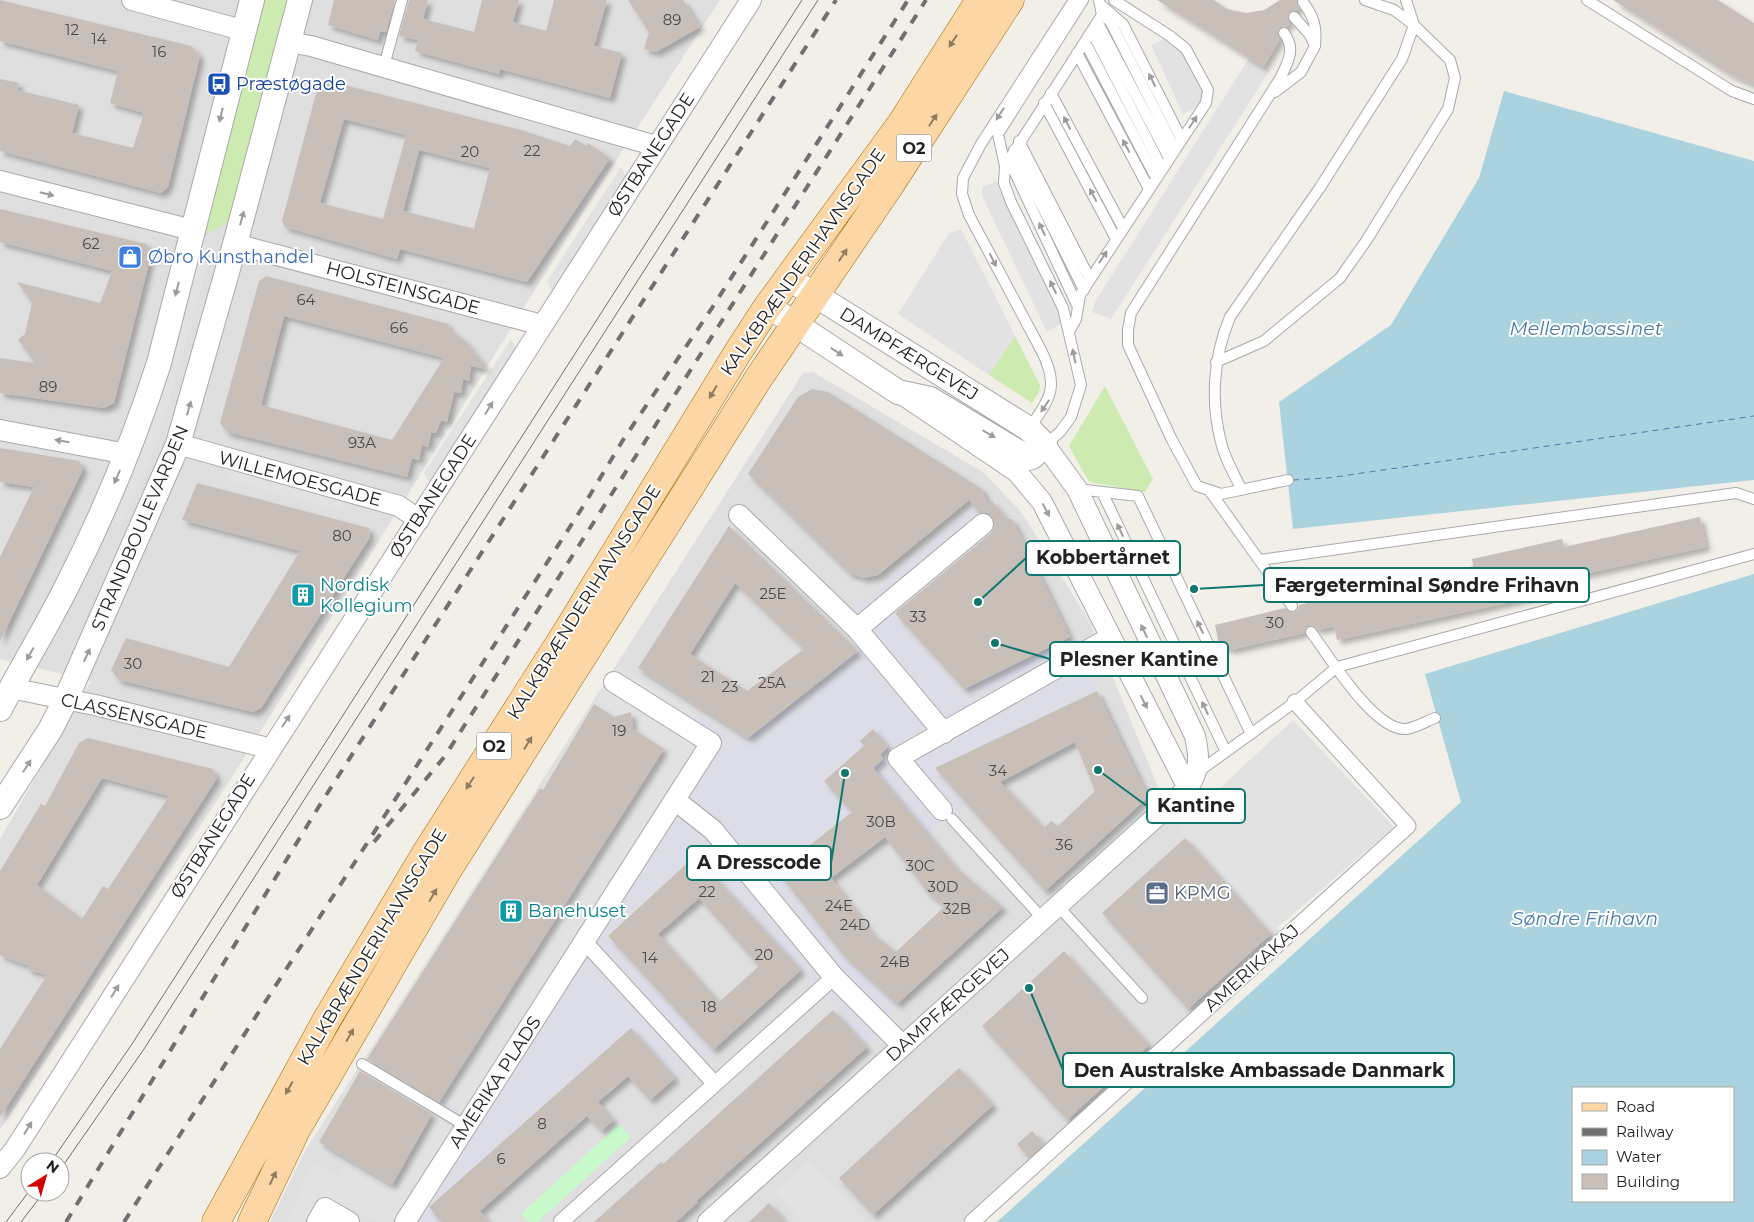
<svg xmlns="http://www.w3.org/2000/svg" width="1754" height="1222" viewBox="0 0 1754 1222" font-family="Montserrat,sans-serif">
	<style>
		.residential { fill: #e0dfdf }
		.grass { fill: #cdebb0 }
		.park { fill: #c8facc }
		.parking { fill: #e2e2e2 }
		.plaza { fill: #dddde8 }
		.water { fill: #aad3df; fill-rule: evenodd }
		.lines { fill: none; stroke-linecap: round; stroke-linejoin: round }
		.ferry { stroke: #4a7aab; stroke-width: 1; stroke-dasharray: 6 5; stroke-linecap: butt }
		.building { fill: #c7bfb8; fill-rule: evenodd; filter: url(#shadow) }
		.service-casing { stroke: #a9a9a9; stroke-width: 12 }
		.pedestrian-casing { stroke: #a9a9a9; stroke-width: 17 }
		.minor-casing { stroke: #a9a9a9; stroke-width: 22 }
		.tertiary-casing { stroke: #a9a9a9; stroke-width: 26 }
		.primary-casing { stroke: #a06b00; stroke-width: 29 }
		.service { stroke: #fff; stroke-width: 10 }
		.pedestrian { stroke: #fff; stroke-width: 15 }
		.minor { stroke: #fff; stroke-width: 20 }
		.tertiary { stroke: #fff; stroke-width: 24 }
		.primary { stroke: #fcd6a4; stroke-width: 28 }
		.tram { stroke: #707070; stroke-width: 1 }
		.rail { stroke: #707070; stroke-width: 4; stroke-dasharray: 10 10; stroke-linecap: butt }
		.oneway { fill: #8f7c63 }
		.oneway2 { fill: #9c9c9c }
		.labels { text-anchor: middle; stroke-width: 4; stroke-linejoin: round; paint-order: stroke }
		.number-label { font-size: 15px; fill: #4b4948 }
		.shield { fill: #fff; stroke: #646464; stroke-width: 1 }
		.shield-label { font-size: 16px; font-weight: bold; fill: #222 }
		.transit-label { font-size: 18px; fill: #164399; stroke: #fff; text-anchor: start }
		.street-label { font-size: 18px; fill: #222; stroke: #fff }
		.shop-label { font-size: 18px; fill: #366cbe; stroke: #fff; text-anchor: start }
		.culture-label { font-size: 18px; fill: #0d838f; stroke: #fff; text-anchor: start }
		.service-label { font-size: 18px; fill: #4e5e75; stroke: #fff; text-anchor: start }
		.water-label { font-size: 19px; font-style: italic; fill: #4a7aab; stroke: #fff }
		.leader { fill: none; stroke: #0f766e; stroke-width: 2 }
		.callout-dot { fill: #0f766e; stroke: #fff; stroke-width: 2 }
		.callout { fill: #fff; stroke: #0f766e; stroke-width: 2 }
		.callout-label { font-size: 19px; text-anchor: middle; font-weight: bold; fill: #222 }
	</style>
	<defs>
		<filter id="shadow"><feDropShadow dx="4.5" dy="4.5" stdDeviation="2.5" flood-color="#0004"/></filter>
	</defs>
	<rect width="100%" height="100%" fill="#f2efe9"/>
	<path class="residential" d="M0,0H720L599,187L229,782L0,1130V839L91,681L0,659Z
		M813,372L983,472L1021,512L1090,622L1161,794L1291,944L978,1222H270L305,1151L803,373Z"/>
	<path class="grass" d="M261,0H293L235,218L207,234L199,231Z
		M1015,336L1040,385L1039,392L1032,403L989,375Z
		M1105,386L1153,479L1145,492L1089,482L1069,446Z"/>
	<path class="park" d="M619,1124L631,1137L538,1222H529L521,1214Z"/>
	<path class="parking" d="M1170,36L1186,49L1208,90L1206,103L1183,114L1151,45Z
		M1249,58L1270,70L1111,319L1092,312L1095,302Z
		M621,167L628,180L554,297L547,281Z
		M999,181L1066,321L1047,332L982,196L983,186Z
		M961,229L1015,336L989,375L898,314L949,233Z
		M202,241L210,253L194,313L158,439L120,528L113,514L147,439Z
		M511,339L519,352L430,484L424,473Z
		M230,466L337,495L345,509H336L230,480L224,468Z
		M618,665L697,715L688,730L707,743L469,1117L441,1099L664,749L594,704Z
		M1293,720L1394,827L1270,934L1178,827Z
		M434,1116L458,1131L401,1222H379L329,1199L312,1222H287L313,1162L339,1177L345,1166L390,1192Z
		M809,1161L865,1222H803L775,1192Z"/>
	<path class="plaza" d="M987,494L1008,520L894,611L895,616L961,690L1066,639L1097,691L936,768L965,805L929,835L887,785L777,870L844,956L897,1004L867,1047L801,970L695,856L605,936L713,1050L675,1078L631,1028L429,1207L441,1222H401L457,1131L434,1116L441,1099L469,1117L707,743L688,730L697,715L725,732L748,738L858,651L852,611Z"/>
	<path class="water" d="M1504,91L1754,161V480L1293,529L1279,402L1391,325L1479,178Z
		M1754,574V1222H997L1461,802L1425,674ZM1573,1088H1733V1201H1573Z"/>
	<g class="lines">
		<path class="ferry" d="M1293,480L1328,478L1754,416"/>
	</g>
	<path class="building" d="M0,0L191,46L200,56L168,187L161,193L0,151V79L19,83L17,90L79,105L72,133L133,148L144,113L110,103L118,71L0,41Z
		M334,0H395L386,32L380,31L378,40L328,25Z
		M409,0H428L423,19L474,32L482,0H519L513,22L546,31L554,0H607L594,46L622,53L610,98L500,69L499,74L415,51L418,40L399,36Z
		M628,0H683L700,27L656,52L644,49L649,32Z
		M1157,0H1214L1227,9L1246,13L1264,10L1280,0H1297L1299,9L1288,14L1290,23L1287,27L1283,26L1278,29L1280,39L1263,67Z
		M1613,0H1718L1754,23V85L1729,74Z
		M325,80L521,130L570,146L575,139L586,146L588,143L610,158L527,282L400,249L397,259L285,227L282,221L318,86ZM344,119L406,135L383,219L320,203ZM419,150L490,168L474,229L403,211Z
		M0,209L147,244L151,255L114,403L104,408L0,393V358L35,363L18,340L25,334L32,303L17,282L100,303L112,271L0,242Z
		M266,276L449,324L448,328L464,340L487,369L471,366L469,381L463,379L461,393L454,392L447,422L441,420L436,433H431L428,447L422,445L419,460L412,458L407,477L227,432L220,423L259,281ZM284,316L338,330L444,358L392,440L261,405Z
		M812,389L828,392L982,489L988,504L992,501L1006,519H1012L1070,637L964,689L895,613L991,533L994,528L992,517L987,513H979L969,500L878,575L864,578L849,573L748,474L798,397Z
		M0,448L79,461L83,469L0,641V557L34,487L0,482Z
		M197,483L369,528L370,537L261,708L253,712L119,680L111,670L126,638L229,667L300,551L182,520Z
		M1700,517L1706,547L1553,581L1556,592L1337,640L1334,626L1318,630L1311,625L1305,629L1304,633L1229,650V647L1220,649L1215,625L1285,608L1293,613L1298,609L1299,605L1321,600L1319,588L1417,567L1419,578L1473,566L1472,559L1562,539L1564,547Z
		M729,526L858,651L748,738L638,668ZM735,583L804,649L747,691L690,654Z
		M1097,691L1148,797L1045,891L935,768ZM1075,742L1095,791L1058,826L1051,821L1044,828L1000,782Z
		M594,704L614,717L631,712L633,729L664,749L439,1102L367,1059L540,788L543,790Z
		M873,729L888,747L880,755L883,759L873,768L957,869L1003,907L897,1004L844,956L777,871L852,812L824,781L864,746L860,741ZM885,837L929,894L945,906L896,952L873,934L831,878Z
		M88,738L213,769L217,778L0,1117V1049L47,975L27,969L29,966L0,955V871L41,804L45,806L79,743ZM102,778L169,796L108,889L103,886L82,919L37,885Z
		M1185,838L1271,934L1188,1009L1102,913Z
		M695,856L801,970L713,1050L608,936ZM699,898L759,966L719,1002L658,934Z
		M1064,951L1149,1045L1067,1120L982,1026Z
		M833,1010L867,1047L696,1201L698,1202L676,1222H594L661,1162L663,1164Z
		M631,1028L675,1078L650,1100L628,1076L598,1102L614,1120L601,1131L587,1116L480,1211L490,1222H441L429,1207Z
		M959,1068L993,1105L873,1215L839,1178Z
		M360,1071L432,1114L392,1185L319,1142Z
		M1032,1131L1044,1144L1029,1158L1017,1144Z
		M769,1203L786,1222H749Z"/>
	<g class="lines">
		<g class="service-casing">
			<path id="service" d="M1587,0L1732,91L1754,99
				M1303,2C1314,17 1317,27 1315,45
				M1101,5L1123,24L1182,140
				M1102,15L1110,21L1175,149
				M1098,23L1169,158
				M1092,32L1162,168
				M1284,33C1296,48 1288,62 1281,77L1131,313L1128,330V345L1172,440L1197,486L1221,494L1288,480
				M1085,42L1156,178
				M1077,53L1149,189
				M384,66L402,0
				M1275,92L1301,72L1315,46L1310,35L1294,17
				M1051,93L1123,228
				M1044,103L1116,239
				M1019,141L1090,279
				M1014,150L1084,290
				M1008,158L1077,305
				M1005,166L998,134L1083,0
				M1069,332L1076,319L1080,295L1206,103L1208,90L1186,49L1170,36L1114,0
				M1216,362L1264,341L1340,278L1366,241L1448,109L1455,78L1450,60L1414,25L1394,10L1365,0
				M1029,429C1050,398 1060,387 1041,350L969,215L962,194L963,178L981,144L1074,0
				M1045,445L1060,432L1071,417L1081,385L1063,308L1011,202L1004,183L1005,166L1102,15L1099,0
				M1077,489L1138,496L1251,734
				M1241,489C1235,475 1226,461 1222,446C1210,403 1213,358 1230,317L1319,189L1402,59L1414,25L1406,0
				M1209,490L1292,606
				M1102,492L1226,752
				M1260,560L1736,493L1754,499
				M1311,632C1329,656 1374,731 1406,729C1415,728 1427,721 1435,718
				M1198,772L1295,702L1337,667L1754,554
				M952,819L1043,919
				M1058,906L1142,998
				M362,1064L466,1126"/>
		</g>
		<g class="pedestrian-casing">
			<path id="pedestrian" d="M584,941L715,1084
				M561,1222L834,977
				M972,1222L1408,826L1295,702"/>
		</g>
		<g class="minor-casing">
			<path id="minor" d="M132,0L242,30
				M289,42L311,46L656,146
				M0,181L192,230
				M235,244L542,325
				M903,395L1017,472L1042,502L1188,788
				M0,430L127,454
				M178,444L399,506L419,520
				M739,515L857,629L944,733
				M857,629L983,524
				M10,688L95,705L268,748
				M675,800L713,830L834,977L903,1046
				M942,810L898,758L1111,637
				M0,1168L15,1149C258,764 506,383 751,0
				M317,1222L325,1208L349,1222
				M405,1222L711,743L614,682
				M708,1222L1188,788C1200,768 1200,759 1195,736L1077,489L1045,445"/>
		</g>
		<g class="tertiary-casing">
			<path id="tertiary" d="M768,306L898,392L930,399L1028,458L1032,457L1045,445L1029,429L788,278
				M0,709C22,666 48,625 69,582C105,511 135,438 159,363L252,0
				M0,807L50,730L66,699L178,444L235,244L300,0"/>
		</g>
		<g class="primary-casing">
			<path id="primary" d="M216,1222L326,1021L426,853L566,633L738,352L768,306L901,124L980,0
				M252,1222L296,1130L447,871L760,376L890,185L1010,0"/>
		</g>
		<use href="#service" class="service"/>
		<use href="#pedestrian" class="pedestrian"/>
		<use href="#minor" class="minor"/>
		<use href="#tertiary" class="tertiary"/>
		<use href="#primary" class="primary"/>
		<path class="tram" d="M51,1162L132,1044L802,0
			M60,1170L144,1049L818,0
			M6,1222L30,1190
			M21,1222L44,1192"/>
		<path class="rail" d="M374,842L445,756L926,0
			M66,1222L321,803L836,0
			M124,1222L584,505L623,440L712,308L908,0"/>
	</g>
	<defs><path id="oneway-solid" d="M-6-.8H1V-3.2L6.5 0L1 3.2V.8H-6Z" transform="scale(1.25)"/></defs>
	<g class="oneway">
		<use href="#oneway-solid" transform="translate(953 41) rotate(123)"/>
		<use href="#oneway-solid" transform="translate(933 120) rotate(-57)"/>
		<use href="#oneway-solid" transform="translate(843 255) rotate(-56)"/>
		<use href="#oneway-solid" transform="translate(713 392) rotate(121)"/>
		<use href="#oneway-solid" transform="translate(528 743) rotate(-58)"/>
		<use href="#oneway-solid" transform="translate(470 783) rotate(123)"/>
		<use href="#oneway-solid" transform="translate(433 895) rotate(-59)"/>
		<use href="#oneway-solid" transform="translate(350 1035) rotate(-60)"/>
		<use href="#oneway-solid" transform="translate(289 1088) rotate(119)"/>
		<use href="#oneway-solid" transform="translate(273 1178) rotate(-64)"/>
	</g>
	<g class="oneway2">
		<use href="#oneway-solid" transform="translate(1152 80) rotate(-117)"/>
		<use href="#oneway-solid" transform="translate(1000 114) rotate(123)"/>
		<use href="#oneway-solid" transform="translate(221 115) rotate(104)"/>
		<use href="#oneway-solid" transform="translate(1193 122) rotate(-57)"/>
		<use href="#oneway-solid" transform="translate(1067 123) rotate(-118)"/>
		<use href="#oneway-solid" transform="translate(1126 146) rotate(-118)"/>
		<use href="#oneway-solid" transform="translate(47 194) rotate(14)"/>
		<use href="#oneway-solid" transform="translate(1093 195) rotate(-118)"/>
		<use href="#oneway-solid" transform="translate(242 218) rotate(-75)"/>
		<use href="#oneway-solid" transform="translate(1042 229) rotate(-115)"/>
		<use href="#oneway-solid" transform="translate(1103 257) rotate(-57)"/>
		<use href="#oneway-solid" transform="translate(993 260) rotate(63)"/>
		<use href="#oneway-solid" transform="translate(1053 287) rotate(-116)"/>
		<use href="#oneway-solid" transform="translate(177 289) rotate(104)"/>
		<use href="#oneway-solid" transform="translate(837 352) rotate(34)"/>
		<use href="#oneway-solid" transform="translate(1074 356) rotate(-102)"/>
		<use href="#oneway-solid" transform="translate(1045 406) rotate(124)"/>
		<use href="#oneway-solid" transform="translate(189 408) rotate(-74)"/>
		<use href="#oneway-solid" transform="translate(489 408) rotate(-58)"/>
		<use href="#oneway-solid" transform="translate(989 434) rotate(30)"/>
		<use href="#oneway-solid" transform="translate(62 441) rotate(-170)"/>
		<use href="#oneway-solid" transform="translate(117 477) rotate(114)"/>
		<use href="#oneway-solid" transform="translate(1046 510) rotate(62)"/>
		<use href="#oneway-solid" transform="translate(1120 530) rotate(-115)"/>
		<use href="#oneway-solid" transform="translate(1200 627) rotate(-115)"/>
		<use href="#oneway-solid" transform="translate(1144 631) rotate(-115)"/>
		<use href="#oneway-solid" transform="translate(30 654) rotate(119)"/>
		<use href="#oneway-solid" transform="translate(87 655) rotate(-65)"/>
		<use href="#oneway-solid" transform="translate(1144 702) rotate(63)"/>
		<use href="#oneway-solid" transform="translate(1205 708) rotate(-115)"/>
		<use href="#oneway-solid" transform="translate(286 721) rotate(-57)"/>
		<use href="#oneway-solid" transform="translate(27 766) rotate(-57)"/>
		<use href="#oneway-solid" transform="translate(115 991) rotate(-58)"/>
		<use href="#oneway-solid" transform="translate(28 1128) rotate(-58)"/>
	</g>
	<defs>
		<g id="bus-square" transform="scale(1.25)"><rect x="-9" y="-9" width="18" height="18" rx="4" fill="#1a4fb4" stroke="#fff"/><path d="M-5-6H5V4H4V6H2V4H-2V6H-4V4H-5ZM-3.5-4V0h7V-4ZM-3.5 1.2v1.5H-2V1.2ZM2 1.2v1.5H3.5V1.2Z" fill="#fff"/></g>
		<g id="shop-square" transform="scale(1.25)"><rect x="-9" y="-9" width="18" height="18" rx="4" fill="#3f7fe0" stroke="#fff"/><path d="M-5-2.5h2.3a2.7 3.5 0 0 1 5.4 0H5L5.5 6h-11ZM-1.5-2.5h3a1.5 2.3 0 0 0-3 0Z" fill="#fff"/></g>
		<g id="building-square" transform="scale(1.25)"><rect x="-9" y="-9" width="18" height="18" rx="4" fill="#0f9aa8" stroke="#fff"/><path d="M-4-6H4V6H1V3H-1V6H-4ZM-2.5-4.3h1.7v1.8h-1.7ZM.8-4.3h1.7v1.8H.8ZM-2.5-1h1.7V.8h-1.7ZM.8-1h1.7V.8H.8Z" fill="#fff"/></g>
		<g id="office-square" transform="scale(1.25)"><rect x="-9" y="-9" width="18" height="18" rx="4" fill="#5c6f8a" stroke="#fff"/><path d="M-6-3h4V-5.5h4V-3h4V5H-6ZM-1-4.5V-3h2v-1.5ZM-6 0V1H6V0Z" fill="#fff"/></g>
	</defs>
	<g fill-rule="evenodd">
		<use href="#bus-square" x="219" y="84"/>
		<use href="#shop-square" x="130" y="257"/>
		<use href="#building-square" x="303" y="595"/>
		<use href="#office-square" x="1157" y="893"/>
		<use href="#building-square" x="511" y="911"/>
	</g>
	<g class="labels">
		<g class="number-label">
			<text x="672" y="25">89</text>
			<text x="72" y="35">12</text>
			<text x="99" y="44">14</text>
			<text x="159" y="57">16</text>
			<text x="532" y="156">22</text>
			<text x="470" y="157">20</text>
			<text x="91" y="249">62</text>
			<text x="306" y="305">64</text>
			<text x="399" y="333">66</text>
			<text x="48" y="392">89</text>
			<text x="362" y="448">93A</text>
			<text x="342" y="541">80</text>
			<text x="773" y="599">25E</text>
			<text x="918" y="622">33</text>
			<text x="1275" y="628">30</text>
			<text x="133" y="669">30</text>
			<text x="708" y="682">21</text>
			<text x="772" y="688">25A</text>
			<text x="730" y="692">23</text>
			<text x="619" y="736">19</text>
			<text x="998" y="776">34</text>
			<text x="881" y="827">30B</text>
			<text x="1064" y="850">36</text>
			<text x="920" y="871">30C</text>
			<text x="943" y="892">30D</text>
			<text x="707" y="897">22</text>
			<text x="839" y="911">24E</text>
			<text x="957" y="914">32B</text>
			<text x="855" y="930">24D</text>
			<text x="764" y="960">20</text>
			<text x="650" y="963">14</text>
			<text x="895" y="967">24B</text>
			<text x="709" y="1012">18</text>
			<text x="542" y="1129">8</text>
			<text x="501" y="1164">6</text>
		</g>
		<g class="shield">
			<rect x="896.5" y="134.5" width="35" height="27" rx="4"/>
			<rect x="476.5" y="732.5" width="35" height="27" rx="4"/>
		</g>
		<g class="shield-label">
			<text x="914" y="154">O2</text>
			<text x="494" y="752">O2</text>
		</g>
		<g class="transit-label">
			<text x="236" y="90">Præstøgade</text>
		</g>
		<g class="street-label">
			<text transform="translate(651 155) rotate(-57)" y="6">ØSTBANEGADE</text>
			<text transform="translate(803 262) rotate(-55)" y="6">KALKBRÆNDERIHAVNSGADE</text>
			<text transform="translate(403 288) rotate(15)" y="6">HOLSTEINSGADE</text>
			<text transform="translate(909 354) rotate(32)" y="6">DAMPFÆRGEVEJ</text>
			<text transform="translate(300 479) rotate(15)" y="6">WILLEMOESGADE</text>
			<text transform="translate(433 496) rotate(-57)" y="6">ØSTBANEGADE</text>
			<text transform="translate(140 528) rotate(-67)" y="6">STRANDBOULEVARDEN</text>
			<text transform="translate(584 602) rotate(-58)" y="6">KALKBRÆNDERIHAVNSGADE</text>
			<text transform="translate(134 716) rotate(13)" y="6">CLASSENSGADE</text>
			<text transform="translate(213 836) rotate(-58)" y="6">ØSTBANEGADE</text>
			<text transform="translate(372 947) rotate(-59)" y="6">KALKBRÆNDERIHAVNSGADE</text>
			<text transform="translate(1252 968) rotate(-42)" y="6">AMERIKAKAJ</text>
			<text transform="translate(948 1005) rotate(-42)" y="6">DAMPFÆRGEVEJ</text>
			<text transform="translate(495 1082) rotate(-57)" y="6">AMERIKA PLADS</text>
		</g>
		<g class="shop-label">
			<text x="148" y="263">Øbro Kunsthandel</text>
		</g>
		<g class="culture-label">
			<text x="320" y="591">Nordisk<tspan x="320" dy="21">Kollegium</tspan></text>
			<text x="528" y="917">Banehuset</text>
		</g>
		<g class="service-label">
			<text x="1174" y="899">KPMG</text>
		</g>
		<g class="water-label">
			<text x="1586" y="335">Mellembassinet</text>
			<text x="1585" y="925">Søndre Frihavn</text>
		</g>
	</g>
	<path class="leader" d="M978 602L1026 558M1194 589L1264 585M995 643L1050 659M1098 770L1147 806M845 773L831 863M1029 988L1063 1070"/>
	<g class="callout-dot">
		<circle cx="978" cy="602" r="5"/>
		<circle cx="1194" cy="589" r="5"/>
		<circle cx="995" cy="643" r="5"/>
		<circle cx="1098" cy="770" r="5"/>
		<circle cx="845" cy="773" r="5"/>
		<circle cx="1029" cy="988" r="5"/>
	</g>
	<g class="callout">
		<rect x="1026" y="541" width="154" height="34" rx="5"/>
		<rect x="1264" y="568" width="325" height="34" rx="5"/>
		<rect x="1050" y="642" width="178" height="34" rx="5"/>
		<rect x="1147" y="789" width="98" height="34" rx="5"/>
		<rect x="687" y="846" width="144" height="34" rx="5"/>
		<rect x="1063" y="1053" width="391" height="34" rx="5"/>
	</g>
	<g class="callout-label">
		<text x="1103" y="564">Kobbertårnet</text>
		<text x="1427" y="592">Færgeterminal Søndre Frihavn</text>
		<text x="1139" y="666">Plesner Kantine</text>
		<text x="1196" y="812">Kantine</text>
		<text x="759" y="869">A Dresscode</text>
		<text x="1259" y="1077">Den Australske Ambassade Danmark</text>
	</g>
	<rect x="1572" y="1087" width="162" height="115" fill="#ffffff" stroke="#a7a7a7"/>
	<rect x="1582" y="1103" width="25" height="8" fill="#fcd6a4" stroke="#a7a7a7"/>
	<text x="1616" y="1112" font-size="15" fill="#222222">Road</text>
	<rect x="1582" y="1128" width="25" height="8" fill="#707070" stroke="#a7a7a7"/>
	<text x="1616" y="1137" font-size="15" fill="#222222">Railway</text>
	<rect x="1582" y="1150" width="25" height="15" fill="#aad3df" stroke="#a7a7a7"/>
	<text x="1616" y="1162" font-size="15" fill="#222222">Water</text>
	<rect x="1582" y="1174" width="25" height="15" fill="#c7bfb8" stroke="#a7a7a7"/>
	<text x="1616" y="1187" font-size="15" fill="#222222">Building</text>
	<g transform="translate(45 1177) rotate(37)"><circle r="24" fill="#ffffff" stroke="#a7a7a7"/>
	<path d="M0-4L9 19L0 12L-9 19Z" fill="#d40000"/>
	<text y="-8" font-size="14" font-weight="bold" text-anchor="middle" fill="#222222">N</text>
	</g>
</svg>
